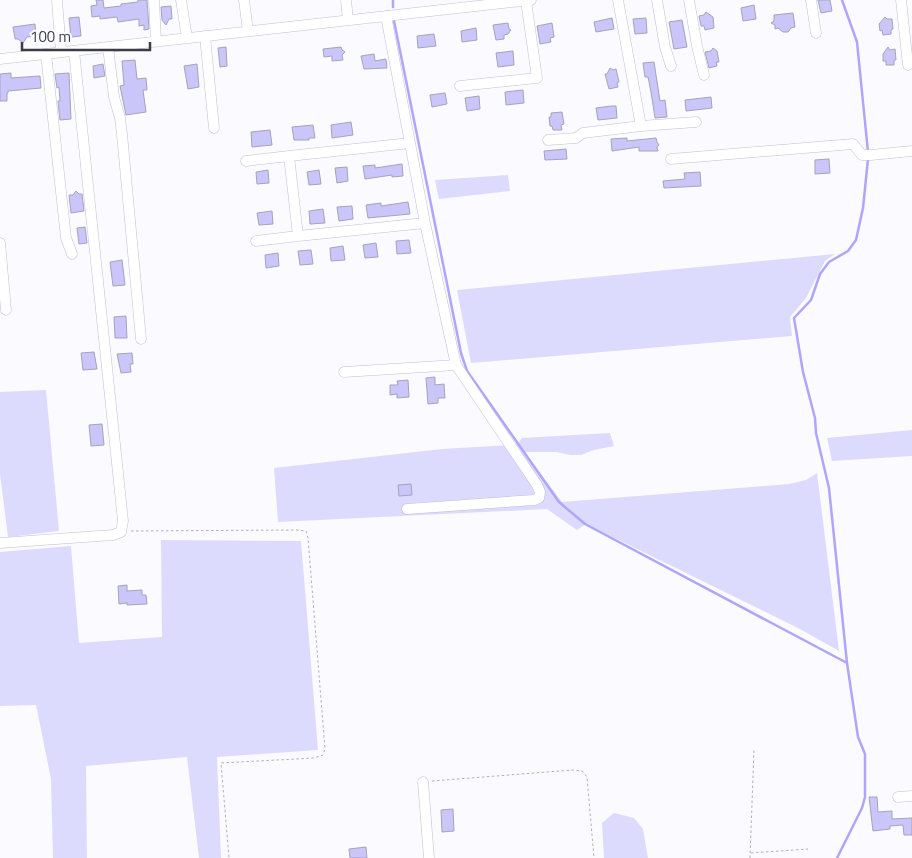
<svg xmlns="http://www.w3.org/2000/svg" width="912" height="858" viewBox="0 0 912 858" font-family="'Titillium Web',sans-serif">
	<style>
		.green { fill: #dddbfd }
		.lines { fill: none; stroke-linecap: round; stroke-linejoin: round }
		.stream { stroke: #afa6fa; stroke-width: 2.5 }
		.building { fill: #cac6fa; stroke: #a4a3ba }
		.minor-casing { stroke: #c0bed6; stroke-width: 11 }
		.path { stroke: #afafb6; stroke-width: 1; stroke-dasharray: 2.5 2.5; stroke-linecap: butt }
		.minor { stroke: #fff; stroke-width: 10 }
	</style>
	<rect width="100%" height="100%" fill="#fafaff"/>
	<path class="green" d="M508,175L510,191L439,199L435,180Z
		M835,254L825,261L806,298L790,317L792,336L471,363L457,290Z
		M46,390L59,531L8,537L0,474V392Z
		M912,430V456L832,461L827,438Z
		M610,433L614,446L594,450L581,455H570L556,452H524L562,502L789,484L806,480L817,473L839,651L798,628L586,524L577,530L547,509L278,522L274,468L442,449L510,445L518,443L522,438Z
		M161,540L301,541L318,750L217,757L221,858H199L187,757L86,766L87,858H53L51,779L36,705L0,706V552L71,546L79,643L162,637Z
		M614,813L634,818L643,829L648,858H604L602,823Z"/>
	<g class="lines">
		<path class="stream" d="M393,0V7
			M842,0L857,42L868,152
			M394,21L461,353L467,371L559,502L585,524L847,663
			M837,858L862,808L865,797V754L858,737L847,663L829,488L816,433L815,418L803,372L794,318L811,300L820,274L829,262L848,251L856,240L863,208L868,159"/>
	</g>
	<path class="building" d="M96,0H103L104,8L121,6V4L138,2V0H147L149,29L144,30V25L139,26V19L118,22L117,17L100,19V16L92,17L91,6L97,5Z
		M818,0H830L832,11L821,13Z
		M754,5L756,19L743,21L741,8Z
		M171,6L172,19H169L166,25L162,20L161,7Z
		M706,12L713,17L714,28L705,30L704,26H701L699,16L704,15Z
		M793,13L795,27L791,28L788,32H783L778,28L775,29V25L771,23L774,21V15Z
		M79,17L81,36L71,37L69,18Z
		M885,17L887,19H892L893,29L891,30V34L883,35L882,30L880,31L879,24Z
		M612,18L614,29L596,32L594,22Z
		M646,18L647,33L635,34L633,19Z
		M682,20L687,47L674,49L669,22Z
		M508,23L509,29L511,30L508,34L504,35V39L496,40L493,25Z
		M552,23L554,37L550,38L551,42L540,44L537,26Z
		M35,24L36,36L27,37L23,43L18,39H15L13,27Z
		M476,28L477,40L462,42L461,31Z
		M434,34L436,46L418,48L417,36Z
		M226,47L227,66L220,67L218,48Z
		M341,47L342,50L345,52L342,55L343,60L332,61V56L324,57L323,49Z
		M888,47L890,50L895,49L896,60H894V65H886V61H883V54Z
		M713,48L717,51L719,62H716L717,66L709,68L705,52L711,51Z
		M513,51L514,65L498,67L496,53Z
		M374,54L375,61L386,59L387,68L364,69L361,56Z
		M135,60L137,79L146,78L147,90H143L146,112L126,115L120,86L124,85L122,61Z
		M654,62L660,101L665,100L667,117L655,118L651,92L648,77H645L643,63Z
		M103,64L105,76L94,78L93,66Z
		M197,64L199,87L188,89L184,66Z
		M610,68L613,70L616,69L619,82L617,83L618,87L609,89L605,74H607Z
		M11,73V78L40,76L41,88L8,91V93H7V101H0V74Z
		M69,73L71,119L60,120L58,101H60L59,87L57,88L55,74Z
		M523,90L524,103L506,105L505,92Z
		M445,93L447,104L432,107L430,95Z
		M479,96L480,109L467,111L465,98Z
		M711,97L712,108L686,111L685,100Z
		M611,106H616L617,118L598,120L596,108Z
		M562,112L564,124L561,125L562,130H553L552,126H550L549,117H551V113Z
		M351,122L353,135L332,138L331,125Z
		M313,125L315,138H309V140H294L292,127Z
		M270,130L272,145L252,147L251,132Z
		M627,138V141L656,138L657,142L659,145L657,147L658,151H639V147L612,151L611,139Z
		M566,149L567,159L545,160L544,151Z
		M829,159L830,173L815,174V160Z
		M402,164L403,176L392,177V175L365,179L363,166L375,165V168Z
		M347,167L348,181L337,183L335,168Z
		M268,170L269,183L257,184L256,172Z
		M319,170L321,184L309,185L307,172Z
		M700,172L701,186L664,188L663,181L685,179L684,173Z
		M76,191L79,194H82L84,211L71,213L69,195H73Z
		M408,202L410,214L368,218L366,205L381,203V206Z
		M352,206L353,219L339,221L337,207Z
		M323,209L325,223L310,224L309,211Z
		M272,211L273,224L259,225L257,213Z
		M85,227L87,243L79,244L77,228Z
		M409,240L411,253L397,254L396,241Z
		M376,243L378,257L365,258L363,245Z
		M343,246L345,260L331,261L330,248Z
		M311,250L313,264L300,265L298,251Z
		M278,253L279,266L266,268L265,255Z
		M122,260L125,285L113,286L110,262Z
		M126,316L127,338H115L114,317Z
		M94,352L97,369L83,370L81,353Z
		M132,353L133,364H130L131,372L121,373L117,354Z
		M435,377V385L444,384L445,398H438V403L428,404L426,378Z
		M408,380L409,397L397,398V394L390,395V385H398L397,381Z
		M102,424L104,445L91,446L89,425Z
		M411,484L412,495L399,496L398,485Z
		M127,585V591L142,590V595H146L147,604L127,605V603L119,604L118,586Z
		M869,797H877L878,812L892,811V819L912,818V835H904L903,825L890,826V829L873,831Z
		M453,809L454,831L442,832L441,810Z
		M366,847L367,858H350L349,849Z"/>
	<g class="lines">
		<g class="minor-casing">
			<path id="minor" d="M57,0L61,52
				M154,0L156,41
				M181,0L187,38
				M244,0L248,31
				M346,0L348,20
				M618,0L641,126
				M657,0L665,47L671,66
				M689,0L697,46L704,75
				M811,0L816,33
				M901,0L908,65
				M386,16L410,143L289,156L298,236L425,223L410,143
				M205,36L214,128
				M108,47L114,97L120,118L122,134L141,339
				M46,54L66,238L72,254
				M0,59L531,0
				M460,86L537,78L526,1
				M548,140L576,138L583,133L641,126L696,122
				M671,159L853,144L862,155H871L912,151
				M246,161L289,156
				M256,241L298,236
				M0,243L6,310
				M344,372L456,365
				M407,509L534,500L539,498L540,492L537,485L456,365L425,223
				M0,543L113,535L121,532L123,521L74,51
				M423,782L429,858
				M898,797L912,796"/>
		</g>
		<path class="path" d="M131,531L297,530L306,531L308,538L325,749L323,755L314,758L221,763L229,858
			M432,781L573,770L582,771L587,777L594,858
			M751,853L808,849
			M750,858L754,749"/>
		<use href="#minor" class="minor"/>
	</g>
	<path d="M22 42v8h128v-8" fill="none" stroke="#3c3c46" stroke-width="2.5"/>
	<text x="30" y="42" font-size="15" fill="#3c3c46" stroke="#fafaff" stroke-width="4" paint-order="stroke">100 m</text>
</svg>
